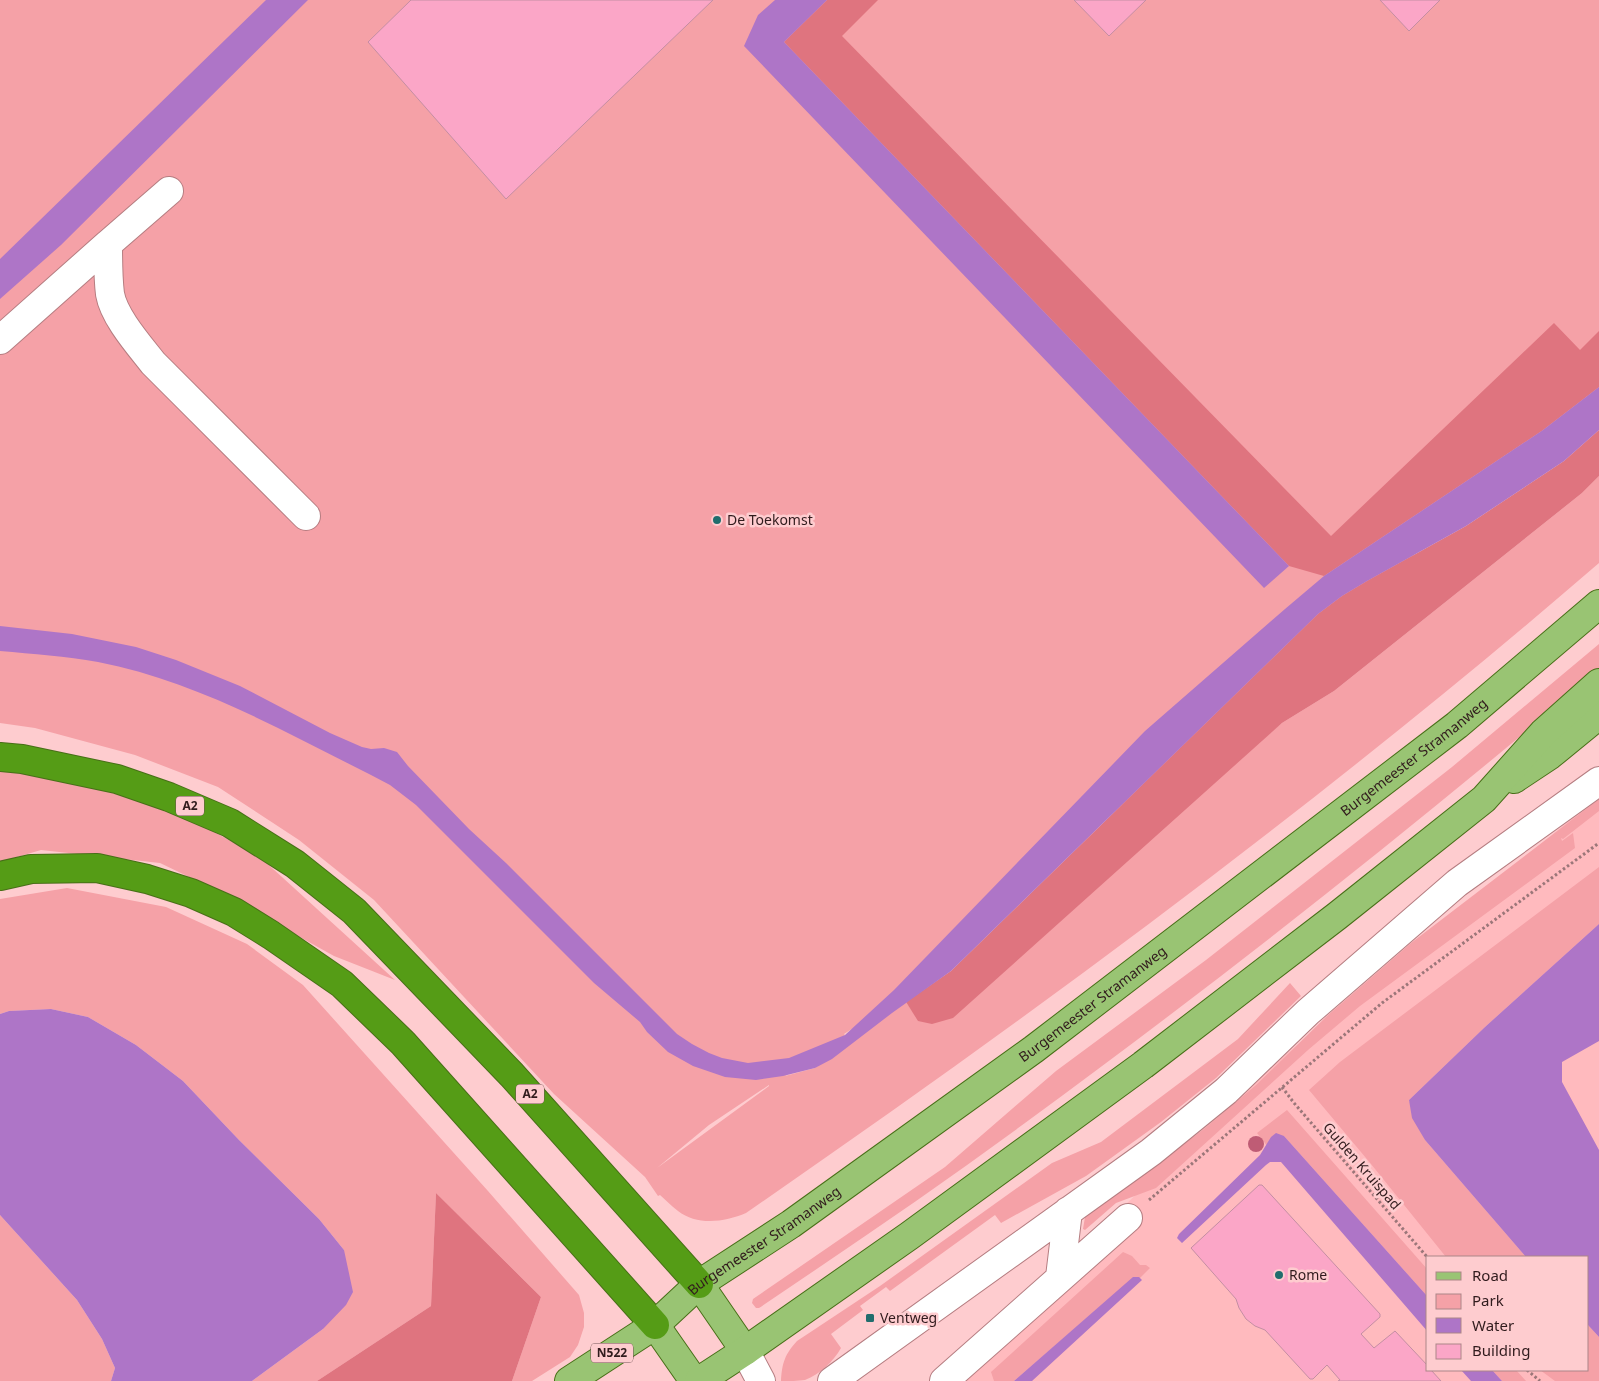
<svg xmlns="http://www.w3.org/2000/svg" width="1599" height="1381" viewBox="0 0 1599 1381" font-family="'Noto Sans',sans-serif">
	<style>
		.built { fill: #ffbabe; fill-rule: evenodd }
		.green { fill: #f5a1a7; fill-rule: evenodd }
		.forest { fill: #df747f }
		.water { fill: #ae75c7 }
		.building { fill: #fba6c7; stroke: #c48ea3 }
		.lines { fill: none; stroke-linecap: round; stroke-linejoin: round }
		.minor-casing { stroke: #b57d81; stroke-width: 30 }
		.major-casing { stroke: #486f18; stroke-width: 30 }
		.highway-casing { stroke: #486f18; stroke-width: 30 }
		.path { stroke: #9b7679; stroke-width: 3; stroke-dasharray: 2.5 2.5; stroke-linecap: butt }
		.minor { stroke: #fff; stroke-width: 28 }
		.major { stroke: #99c473; stroke-width: 28 }
		.highway { stroke: #559c16; stroke-width: 28 }
		.tree { fill: #bf5c75 }
		.poi-dot { fill: #216d6d; stroke: #fecccf; stroke-width: 2 }
		.labels { text-anchor: middle; stroke-width: 5; stroke-linejoin: round; paint-order: stroke }
		.shield { fill: #fecccf; stroke: #6e5052; stroke-width: 1 }
		.shield-label { font-size: 12px; font-weight: bold; fill: #311b1d }
		.poi-label { font-size: 14px; fill: #311b1d; stroke: #fecccf; text-anchor: start }
		.street-label { font-size: 14px; fill: #311b1d; stroke: #fecccf }
	</style>
	<rect width="100%" height="100%" fill="#fecccf"/>
	<path class="built" d="M1599,796V1381H945L1245,1088ZM1428,1257H1588V1370H1428Z"/>
	<path class="green" d="M0,0H1599V396L889,1005L844,1034L845,1035L785,1076L815,1068L906,1002L919,1021L1282,723L1334,691L1582,493L1599,476V563C1328,797 1040,1010 746,1213C725,1222 697,1226 678,1211C671,1206 666,1200 660,1195L658,1196L645,1177L554,1094L374,900L299,840L218,787L135,755L35,728L0,723V641L210,682L0,635ZM769,1085V1086L657,1168L709,1125Z
		M1599,644V670C1413,828 1222,979 1025,1123C938,1187 848,1248 759,1308H756L752,1303L753,1299L945,1167L1056,1071L1206,960L1452,767Z
		M0,769L104,788L181,814L260,857L395,980L334,956L210,887L160,863L41,850L0,862Z
		M1599,799V811L1563,839L1561,838L1562,841L1573,833L1575,848L1360,1006L1308,1050L1156,1188L1116,1203L1085,1230L1083,1229L1085,1217L1204,1129L1256,1085L1328,1015L1411,943Z
		M1599,867V924L1485,1027L1409,1100L1425,1140L1526,1257H1446L1371,1164L1309,1090L1340,1062Z
		M67,888L166,907L247,944L303,985L488,1191L579,1295L584,1313V1327L578,1345L570,1357L532,1381H512L541,1297L436,1193L431,1306L317,1381H252L323,1329L344,1250L319,1219L239,1140L183,1081L136,1045L88,1017L51,1009L9,1011L0,1014V899Z
		M1290,983L1301,996L1216,1078L1161,1122L1086,1176L1001,1223L995,1215L890,1291L886,1287L860,1306L863,1310L831,1334L841,1348C833,1362 820,1374 805,1380C799,1381 788,1381 781,1381C782,1363 785,1354 797,1341L880,1286L1052,1163L1101,1142L1238,1039Z
		M1287,1110L1428,1270V1297L1284,1136L1268,1147L1257,1133Z
		M0,1215L77,1300L102,1339L115,1368L111,1381H0Z
		M1123,1252L1132,1256L1140,1265H1146L1150,1268L1140,1278H1133L1014,1381H994L991,1372Z
		M1588,1325L1599,1337V1381H1555L1540,1370H1588Z
		M1492,1370H1516L1526,1381H1502Z"/>
	<path class="forest" d="M827,0H878L842,36L1331,536L1554,323L1580,350L1599,331V387L1543,430L1324,576L1289,566L784,42Z
		M1599,430V476L1582,493L1334,691L1282,723L953,1018L932,1024L918,1021L906,1002L951,971L1318,614L1342,596L1367,581L1466,526L1564,461Z
		M436,1193L541,1297L512,1381H317L431,1306Z"/>
	<path class="water" d="M266,0H308L61,245L0,299V259Z
		M775,0H827L784,42L1289,566L1264,588L744,46L758,15Z
		M1599,387V430L1564,461L1466,526L1367,581L1342,596L1318,614L951,971L892,1013L832,1059L815,1068L783,1076L756,1080L725,1077L693,1066L668,1052L647,1032L640,1022L594,983L416,805L390,785L371,775C283,731 196,681 98,662C66,656 33,654 0,651V626L72,634L136,647L176,660L240,686L330,733L362,747L371,749L384,748L397,752L408,766L469,829L506,863L677,1034L692,1044L709,1053L722,1058L748,1063L789,1058L845,1035L894,990L1145,731L1285,609L1324,576L1543,430Z
		M1599,924V1041L1562,1062V1082L1599,1150V1337L1588,1325V1257H1526L1425,1140L1412,1118L1409,1100L1485,1027Z
		M51,1009L88,1017L136,1045L183,1081L239,1140L319,1219L344,1250L353,1292L346,1305L323,1329L252,1381H111L115,1368L102,1339L77,1300L0,1215V1014L9,1011Z
		M1276,1133L1284,1136L1428,1297V1332L1281,1162H1270L1266,1165L1182,1243L1177,1238L1179,1234L1260,1155L1271,1137Z
		M1133,1277H1139L1142,1280L1032,1381H1014Z
		M1461,1370H1492L1502,1381H1471Z"/>
	<path class="building" d="M411,0H713L506,199L368,42Z
		M1074,0H1146L1109,36Z
		M1380,0H1440L1409,31Z
		M1259,1185H1262L1380,1314V1317L1361,1334L1374,1348L1395,1331L1428,1366V1370H1431L1441,1381H1338L1340,1380L1327,1365L1313,1379H1310L1265,1330L1255,1326L1246,1319L1239,1308L1236,1299L1191,1248Z"/>
	<g class="lines">
		<g class="minor-casing">
			<path id="minor" d="M108,244L169,191
				M0,340L108,244C108,260 108,278 110,294C114,317 139,345 153,363L306,516
				M1060,1277L1068,1211
				M745,1351L761,1381
				M832,1381L1151,1152L1226,1091L1308,1012L1457,883L1599,781
				M944,1381L1128,1218"/>
		</g>
		<g class="major-casing">
			<g id="major">
				<path d="M1514,779L1550,755L1599,715"/>
				<path d="M699,1284L745,1351"/>
				<path d="M655,1325L694,1381"/>
				<path id="s1" d="M569,1381L655,1325L699,1284L791,1224L1034,1049L1457,725L1599,604"/>
				<path d="M699,1381L745,1351L909,1236L1143,1065L1337,916L1484,799L1543,733L1599,683"/>
			</g>
		</g>
		<g class="highway-casing">
			<path id="highway" d="M0,757L22,759L117,779L169,797L230,823L295,864L354,911L512,1075L699,1284
				M0,876L31,869L97,868L147,879L191,893L234,912L271,935L342,984L403,1043L655,1325"/>
		</g>
		<path class="path" d="M1282,1087L1294,1103L1428,1258
			M1149,1200L1382,1003L1599,843
			M1527,1370L1540,1381"/>
		<use href="#minor" class="minor"/>
		<use href="#major" class="major"/>
		<use href="#highway" class="highway"/>
	</g>
	<circle class="tree" cx="1256" cy="1144" r="8"/>
	<g class="poi-dot">
		<circle cx="717" cy="520" r="5"/>
		<circle cx="1279" cy="1275" r="5"/>
		<rect x="865" y="1313" width="10" height="10" rx="2.5"/>
	</g>
	<g class="labels">
		<g class="shield">
			<rect x="176" y="796.5" width="28" height="19" rx="4"/>
			<rect x="516" y="1084.5" width="28" height="19" rx="4"/>
			<rect x="591" y="1343.5" width="42" height="19" rx="4"/>
		</g>
		<g class="shield-label">
			<text x="190" y="810">A2</text>
			<text x="530" y="1098">A2</text>
			<text x="612" y="1357">N522</text>
		</g>
		<g class="poi-label">
			<text x="727" y="525">De Toekomst</text>
			<text x="1289" y="1280">Rome</text>
			<text x="880" y="1323">Ventweg</text>
		</g>
		<g class="street-label">
			<text dy="5" stroke="none"><textPath href="#s1" startOffset="1051">Burgemeester Stramanweg</textPath></text>
			<text dy="5" stroke="none"><textPath href="#s1" startOffset="646">Burgemeester Stramanweg</textPath></text>
			<text transform="translate(1362 1166) rotate(49)" y="5">Gulden Kruispad</text>
			<text dy="5" stroke="none"><textPath href="#s1" startOffset="241">Burgemeester Stramanweg</textPath></text>
		</g>
	</g>
	<rect x="1426" y="1256" width="162" height="115" fill="#fecccf" stroke="#ac8588"/>
	<rect x="1436" y="1272" width="25" height="8" fill="#99c473" stroke="#ac8588"/>
	<text x="1472" y="1281" font-size="15" fill="#311b1d">Road</text>
	<rect x="1436" y="1294" width="25" height="15" fill="#f5a1a7" stroke="#ac8588"/>
	<text x="1472" y="1306" font-size="15" fill="#311b1d">Park</text>
	<rect x="1436" y="1318" width="25" height="15" fill="#ae75c7" stroke="#ac8588"/>
	<text x="1472" y="1331" font-size="15" fill="#311b1d">Water</text>
	<rect x="1436" y="1344" width="25" height="15" fill="#fba6c7" stroke="#ac8588"/>
	<text x="1472" y="1356" font-size="15" fill="#311b1d">Building</text>
</svg>
